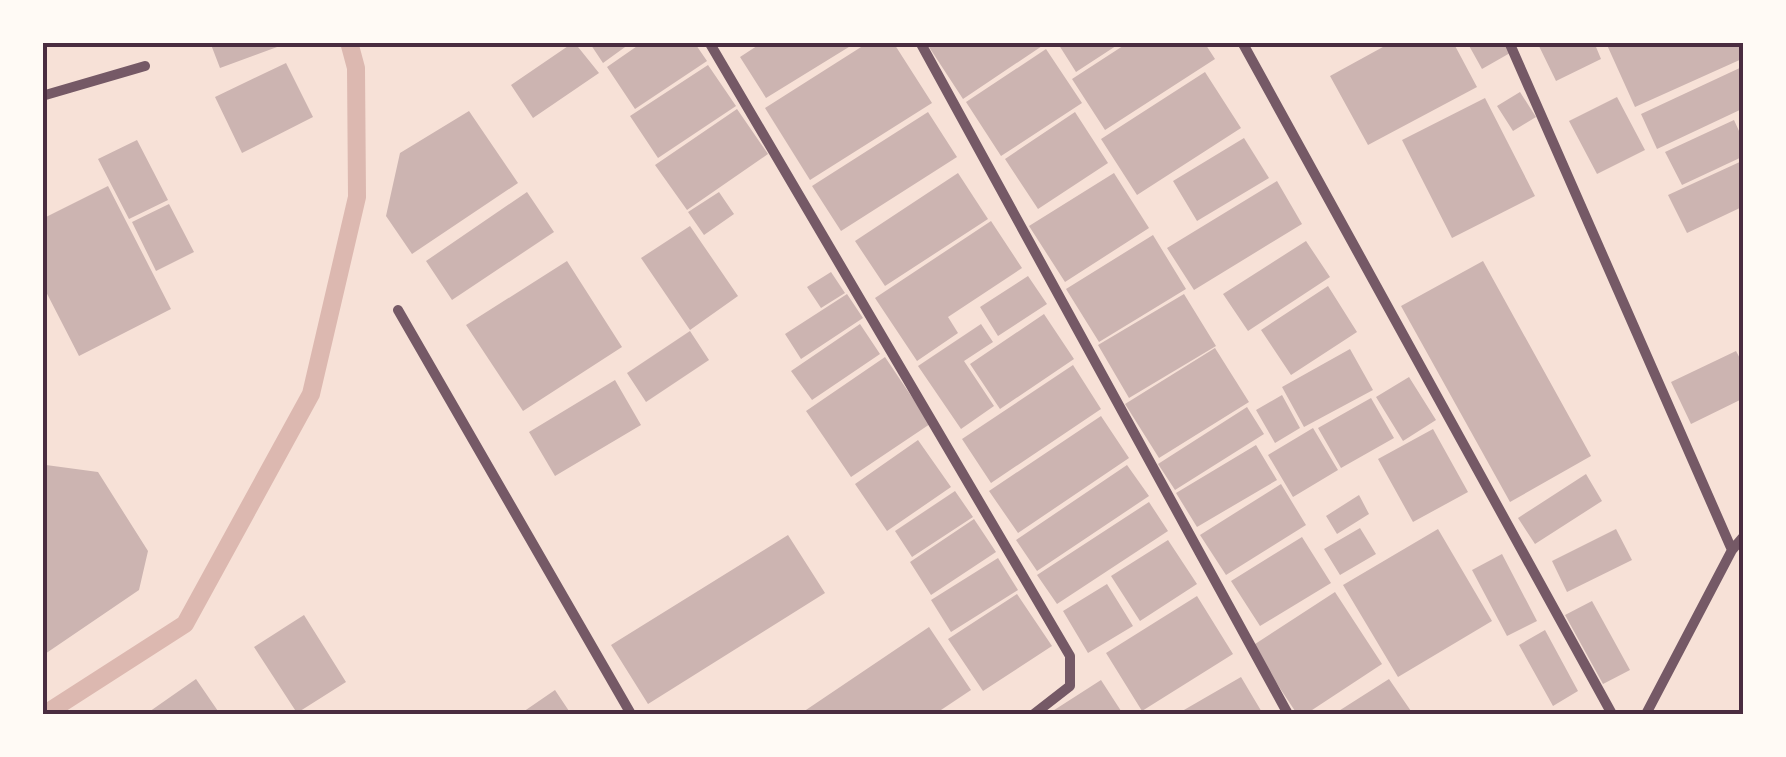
<svg xmlns="http://www.w3.org/2000/svg" width="1786" height="757" viewBox="0 0 1786 757" font-family="'Open Sans',sans-serif">
	<style>
		.lines { fill: none; stroke-linecap: round; stroke-linejoin: round }
		.stream { stroke: #dcb8b0; stroke-width: 18 }
		.building { fill: #ccb4b1 }
		.minor { stroke: #755966; stroke-width: 10 }
		.neatline { fill: none; stroke: #4a2c40; stroke-width: 4 }
	</style>
	<rect width="100%" height="100%" fill="#f7e1d7"/>
	<g class="lines">
		<path class="stream" d="M45,714L185,624L311,394L357,197L356,68L349,42"/>
	</g>
	<path class="building" d="M210,42H288V43L220,68Z
		M574,42L599,73L533,118L511,85Z
		M589,42H632L603,63Z
		M643,42H694L707,61L635,109L607,67Z
		M763,42H857L766,98L740,57Z
		M869,42H893L932,103L810,180L765,108Z
		M936,42H1048L963,99L929,47Z
		M1057,42H1122L1076,72Z
		M1129,42H1204L1215,59L1105,130L1072,79Z
		M1392,42H1453L1477,87L1368,145L1330,76Z
		M1467,42H1504L1510,53L1482,69Z
		M1537,42H1594L1601,59L1556,81Z
		M1612,42H1744V58L1635,107L1607,45Z
		M1046,49L1082,103L1001,156L966,102Z
		M286,63L313,117L242,153L215,97Z
		M708,65L736,106L658,158L630,116Z
		M1744,66V108L1657,149L1641,114Z
		M1205,72L1241,128L1137,195L1101,139Z
		M1520,92L1536,117L1513,131L1497,106Z
		M1617,97L1645,150L1597,174L1569,121Z
		M1485,98L1535,196L1452,238L1402,140Z
		M737,109L768,154L687,210L655,165Z
		M469,111L518,183L412,254L386,216L400,153Z
		M928,112L957,157L841,231L812,186Z
		M1075,112L1108,163L1038,209L1005,159Z
		M1734,120L1744,142V156L1682,185L1665,152Z
		M1244,138L1269,178L1197,221L1173,181Z
		M137,140L168,200L129,219L98,159Z
		M1744,160V206L1687,233L1668,195Z
		M958,173L988,219L885,286L855,241Z
		M1114,173L1149,228L1065,282L1029,226Z
		M1277,181L1302,224L1194,290L1167,248Z
		M108,186L171,309L79,356L42,284V219Z
		M527,192L554,232L452,300L426,261Z
		M719,192L734,214L704,235L688,212Z
		M169,204L194,252L156,271L132,222Z
		M991,221L1022,268L948,317L958,333L917,361L875,298Z
		M690,226L738,296L690,330L641,258Z
		M1153,235L1186,289L1099,342L1066,289Z
		M1306,241L1330,277L1248,331L1223,294Z
		M567,261L622,347L523,411L466,325Z
		M1483,261L1591,456L1510,502L1401,306Z
		M831,272L845,293L821,308L807,287Z
		M1028,276L1047,304L998,336L980,307Z
		M1328,286L1357,332L1291,375L1261,330Z
		M847,294L863,318L801,359L785,334Z
		M1184,294L1216,346L1129,398L1098,345Z
		M1044,314L1074,359L1000,409L970,364Z
		M860,324L880,354L812,400L791,371Z
		M981,324L993,342L964,361L994,406L961,429L918,366Z
		M690,331L709,360L646,402L627,373Z
		M1215,348L1249,402L1159,458L1125,404Z
		M1350,349L1373,390L1304,427L1282,387Z
		M1736,351L1744,366V398L1691,424L1671,382Z
		M885,357L930,424L851,477L806,411Z
		M1073,365L1101,409L991,483L962,439Z
		M1409,377L1436,420L1403,441L1376,397Z
		M615,380L641,425L555,476L529,432Z
		M1282,395L1300,428L1275,443L1256,410Z
		M1371,398L1394,438L1341,468L1318,428Z
		M1247,407L1264,434L1175,490L1158,464Z
		M1101,416L1129,458L1018,533L989,491Z
		M1313,428L1338,470L1293,497L1268,455Z
		M1433,429L1468,492L1413,522L1378,459Z
		M918,440L951,487L887,531L855,484Z
		M1256,445L1277,480L1197,527L1176,493Z
		M46,465L98,472L148,551L139,590L42,656Z
		M1127,465L1149,496L1037,571L1016,540Z
		M1586,474L1602,501L1535,544L1518,518Z
		M1281,484L1306,525L1226,575L1200,535Z
		M955,491L973,517L912,557L895,531Z
		M1359,495L1369,514L1337,534L1326,516Z
		M1149,502L1168,531L1057,604L1037,575Z
		M974,519L996,552L931,595L910,562Z
		M1360,528L1376,554L1340,575L1324,549Z
		M1438,529L1492,621L1398,677L1343,585Z
		M1616,529L1632,560L1567,592L1552,561Z
		M788,535L825,593L648,704L611,645Z
		M1302,537L1331,583L1260,626L1231,581Z
		M1168,540L1197,584L1140,621L1111,576Z
		M1502,554L1537,621L1507,636L1472,570Z
		M998,558L1018,590L951,632L931,600Z
		M1107,584L1133,626L1088,653L1063,611Z
		M1335,592L1382,664L1306,714H1297L1252,646Z
		M1017,594L1052,646L983,691L948,639Z
		M1197,596L1233,654L1142,711L1106,653Z
		M1592,601L1630,670L1603,684L1565,615Z
		M304,615L346,682L297,713L254,647Z
		M929,627L971,690L935,714H800Z
		M1545,630L1578,691L1553,706L1519,645Z
		M1241,677L1263,714H1177Z
		M196,679L220,714H146Z
		M1389,679L1413,714H1334Z
		M1101,680L1123,714H1048Z
		M555,690L571,714H520Z"/>
	<g class="lines">
		<path class="minor" d="M709,42L1070,656V686L1034,714
			M920,42L1288,714
			M1242,42L1612,714
			M1509,42L1732,550
			M42,96L145,66
			M398,310L631,714
			M1646,714L1732,550L1744,536"/>
	</g>
	<rect width="1786" height="757" fill="none" stroke="#fffaf5" stroke-width="90"/>
	<rect x="45" y="45" width="1696" height="667" class="neatline"/>
</svg>
